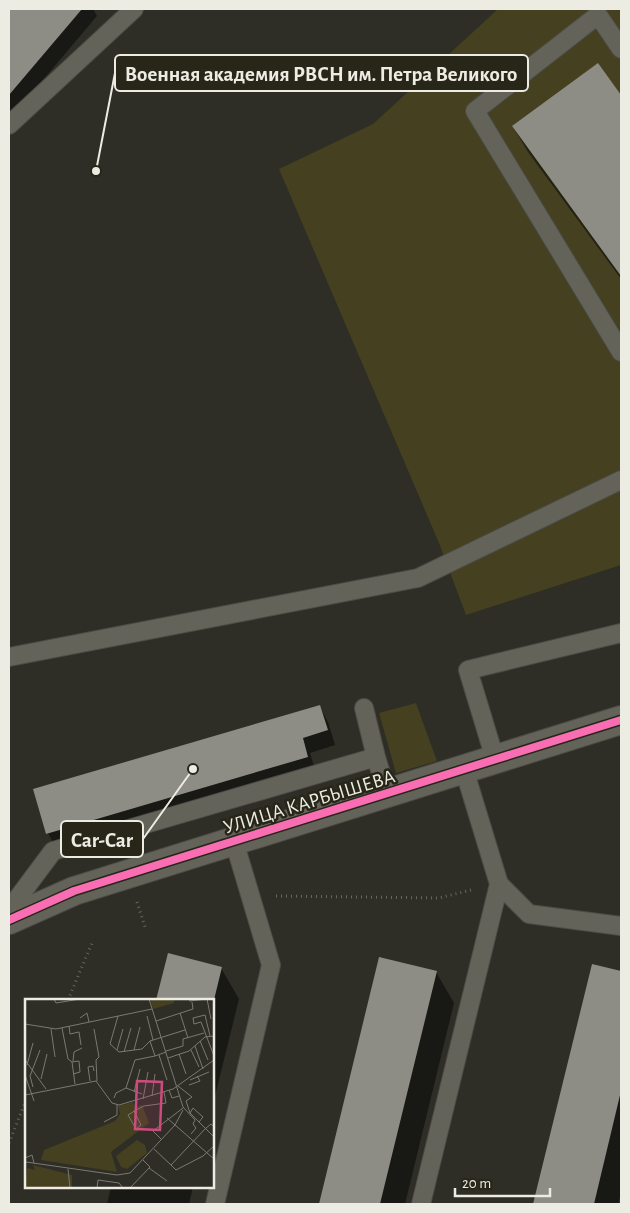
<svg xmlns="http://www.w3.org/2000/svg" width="630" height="1213" viewBox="0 0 630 1213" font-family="'Alegreya Sans',sans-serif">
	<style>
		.green { fill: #444020 }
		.shadow { fill: #0007 }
		.building { fill: #8d8c85 }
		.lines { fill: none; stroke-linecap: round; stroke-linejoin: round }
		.service-casing { stroke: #4c4b45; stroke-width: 20 }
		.tertiary-casing { stroke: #4c4b45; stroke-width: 30 }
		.path { stroke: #67665f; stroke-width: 3; stroke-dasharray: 1 4; stroke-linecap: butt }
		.service { stroke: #646359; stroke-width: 18 }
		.tertiary { stroke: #646359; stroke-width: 28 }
		.cycleway-casing { stroke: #272619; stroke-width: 11 }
		.cycleway { stroke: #f96db3; stroke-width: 8 }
		.labels { text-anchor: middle; stroke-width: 5; stroke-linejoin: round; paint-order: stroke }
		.street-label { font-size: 20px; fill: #ecece3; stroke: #272619 }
		.inset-road { fill: none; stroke: #7a7972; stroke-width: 1 }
		.view { fill: #cc4d7d; fill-opacity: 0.15; stroke: #cc4d7d; stroke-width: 2.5 }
		.inset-edge { fill: none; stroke: #ecece3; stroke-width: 2.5 }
		.leader { fill: none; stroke: #ecece3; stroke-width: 2 }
		.callout-dot { fill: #ecece3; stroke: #272619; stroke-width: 2 }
		.callout { fill: #272619; stroke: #ecece3; stroke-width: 2 }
		.callout-label { font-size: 21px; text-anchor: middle; font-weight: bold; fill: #ecece3 }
	</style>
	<rect width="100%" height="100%" fill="#2e2d26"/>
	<path class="green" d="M498,9H621V565L466,615L439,543L279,169L373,124Z
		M416,703L437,761L396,773L379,713Z"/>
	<path class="shadow" d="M9,9H93L97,16L9,120Z
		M598,65L621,97V279L528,152L513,127Z
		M320,707L328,722L335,745L310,753L316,773L56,848L48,833Z
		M168,955L221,968L239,999L212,1108V1000H157Z
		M380,958L436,972L454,1003L405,1204H320Z
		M593,966L621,973V1193L618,1204H534Z
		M111,1187H193L189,1204H107Z"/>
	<path class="building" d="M9,9H82L9,95Z
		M598,63L621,95V276L512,126Z
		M320,705L328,730L303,738L308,757L46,834L33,789Z
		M168,953L222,967L214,1000H156Z
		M379,957L437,971L380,1204H319Z
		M592,964L621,971V1091L594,1204H533Z"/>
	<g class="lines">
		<g class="service-casing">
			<path id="service" d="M621,49L598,15L475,111L621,352
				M9,125L134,9
				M9,657L418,578L621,480
				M364,708L376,757
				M495,759L468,670L621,633
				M499,884L529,914L621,926
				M9,910L53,851L376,757L387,793
				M215,1204L271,965L234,841
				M421,1204L499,884L464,769"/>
		</g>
		<g class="tertiary-casing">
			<path id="tertiary" d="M9,920L74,891L621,720"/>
		</g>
		<path class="path" d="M276,896L439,898L471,890
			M137,902L145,927
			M68,1000L92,943
			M9,1143L26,1100"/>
		<use href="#service" class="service"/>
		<use href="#tertiary" class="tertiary"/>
		<g class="cycleway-casing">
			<path id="cycleway" d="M9,920L74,891L621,720"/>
		</g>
		<use href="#cycleway" class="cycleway"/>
	</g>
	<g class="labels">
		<g class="street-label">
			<text transform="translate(309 801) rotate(-17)" y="7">УЛИЦА КАРБЫШЕВА</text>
		</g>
	</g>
	<g transform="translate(25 999)">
		<rect width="189" height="189" fill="#2e2d26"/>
		<path d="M125,0H149V4L128,10ZM108,103L110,108L117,106L124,124L86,153L92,173L16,161L19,151L90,122L95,115L93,107ZM112,141L120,146L122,154L102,170L96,168L91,157ZM8,166L47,176V189H0L2,169L10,171Z" fill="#444020"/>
		<path class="inset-road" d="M29,0L31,4L55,0M124,0L158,108L170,121L168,125L171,129L166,135M182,0L186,20M164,2L182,0M155,14L163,39M93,17L85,45L94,53L117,50L125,42L160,31M122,17L128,41M55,19L62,14L64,23M131,22L168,10L167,3M0,25L31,30L127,10M44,27L45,35L54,33L56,46M37,29L43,60L47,63L54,62L55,73L48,75M26,30L30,58M69,30L74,58L71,61L72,82M185,37L180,16L168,19L169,25L176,23L189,57M125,42L130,57L141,53M175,42L183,61M170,47L178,70M92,51L98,30M109,51L115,28M166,51L174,68M141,52L158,47V40L179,34M99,53L106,29M154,55L161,75M134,56L142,81M143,59L164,52L180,38L189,37M0,61L21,90M48,62L49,53L57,49M47,63L50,85M2,66L8,44M0,76L9,102M16,80L22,55M165,81L184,73M65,82L63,68L68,67L69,72M164,86L175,82L172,77M153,87L167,98L161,102L165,114L189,138M8,88L5,77L15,51M101,89L117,95M144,91L147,99L154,97M109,93L115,70M0,96L71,82L87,104L94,106L148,90L189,61M127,97L130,75M89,99L91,94L101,89L110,61L130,57M118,100L123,73M109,112L116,126L111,130L103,116L108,113L109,112L119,107L141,104L139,93M165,114L168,109L178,118L174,123M142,119L189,160M79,123L92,116V106M136,140L128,132L158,109M129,150L146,166L180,130L186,125L189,128M0,159L7,156L9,164M1,163L92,176L105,174L150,126L158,111M146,166L151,171L178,157L189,147M124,169L142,182M43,170L45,189M72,189L73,181L94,184L98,189M105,189L125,168L118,161"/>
		<path class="view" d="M112,82L137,83L135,131L110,130Z"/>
		<rect width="189" height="189" class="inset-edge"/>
	</g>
	<path class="leader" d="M96 171L115 73M193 769L143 839"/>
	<g class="callout-dot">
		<circle cx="96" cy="171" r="5"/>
		<circle cx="193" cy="769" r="5"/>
	</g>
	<g class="callout">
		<rect x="115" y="55" width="413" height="36" rx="5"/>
		<rect x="61" y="821" width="82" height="36" rx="5"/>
	</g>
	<g class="callout-label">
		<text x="321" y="81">Военная академия РВСН им. Петра Великого</text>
		<text x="102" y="847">Car-Car</text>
	</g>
	<rect width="630" height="1213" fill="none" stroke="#ecece3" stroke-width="20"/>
	<path d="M455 1188v8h95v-8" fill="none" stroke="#ecece3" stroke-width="2.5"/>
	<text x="462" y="1188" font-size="15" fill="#ecece3" stroke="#272619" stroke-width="4" paint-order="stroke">20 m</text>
</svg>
